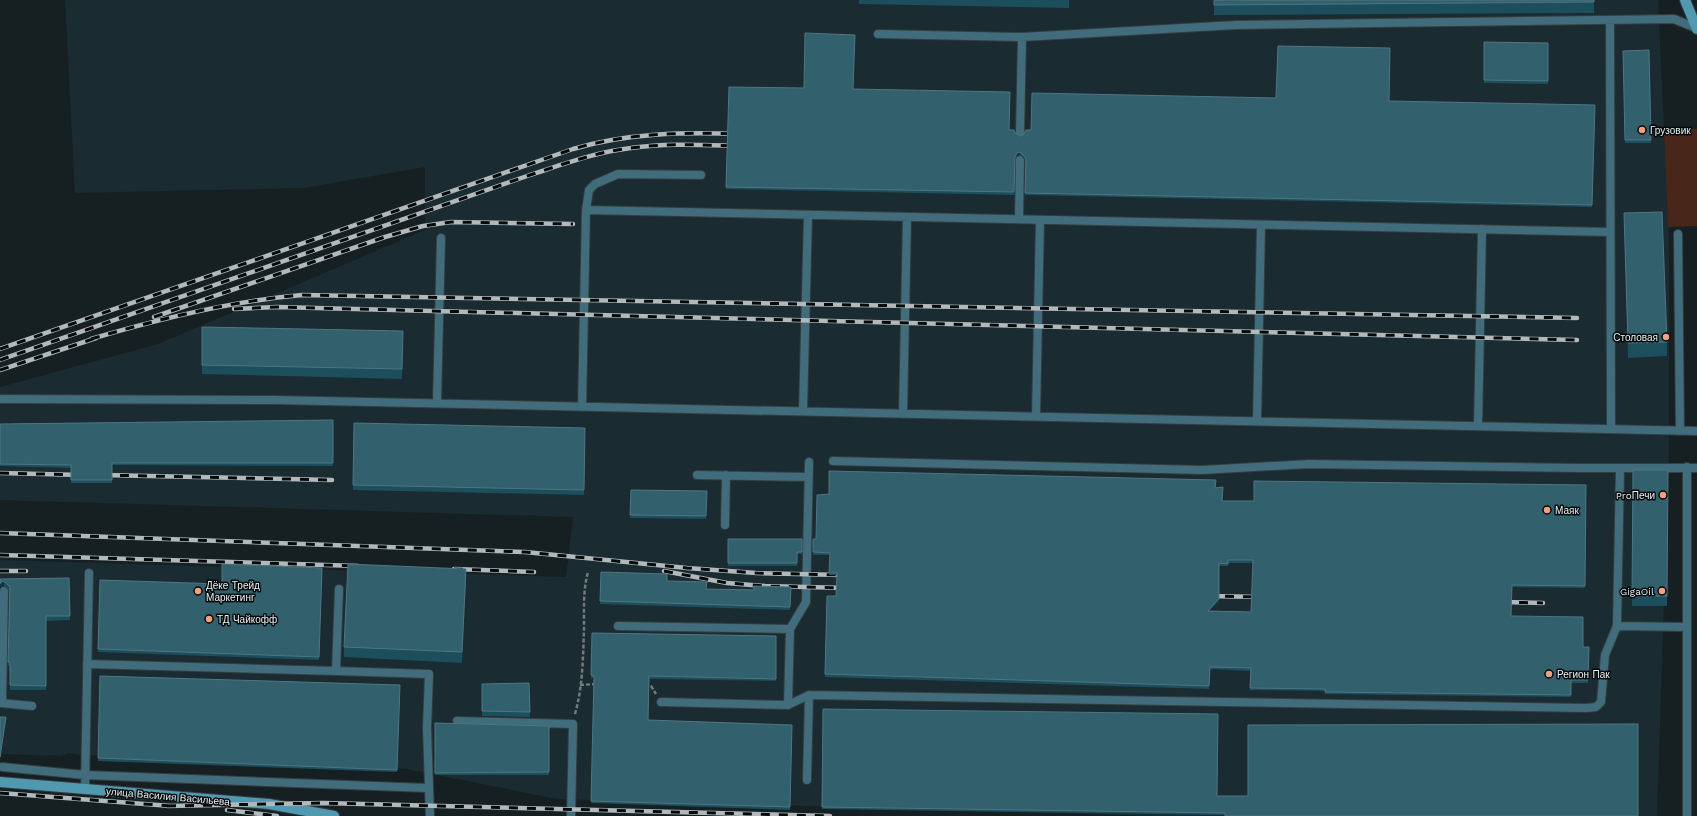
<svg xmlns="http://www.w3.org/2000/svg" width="1697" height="816" viewBox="0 0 1697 816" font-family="'Work Sans',sans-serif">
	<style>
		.built { fill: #1a2b31 }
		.green { fill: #48271a }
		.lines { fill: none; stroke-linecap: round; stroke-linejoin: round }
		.lane-casing { stroke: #343d40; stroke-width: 10 }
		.secondary-casing { stroke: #343d40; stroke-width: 12 }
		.path { stroke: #717a7d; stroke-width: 2.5; stroke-dasharray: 4 2; stroke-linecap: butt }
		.lane { stroke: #416c7b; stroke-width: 8 }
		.secondary { stroke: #5199b1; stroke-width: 10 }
		.rail-casing { stroke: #b1b9bc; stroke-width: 4.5 }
		.rail { stroke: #05090a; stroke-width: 3; stroke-dasharray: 9; stroke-linecap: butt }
		.wall { fill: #1c4e5c; fill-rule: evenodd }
		.shaded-wall { fill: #11343f }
		.building { fill: #32606d; stroke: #4f7682; fill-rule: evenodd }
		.poi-dot { fill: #f2a07f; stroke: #05090a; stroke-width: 1.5 }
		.labels { text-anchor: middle; stroke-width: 3; stroke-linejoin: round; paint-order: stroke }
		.poi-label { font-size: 10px; fill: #e9f0f3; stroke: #05090a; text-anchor: start }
		.street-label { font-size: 10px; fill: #e9f0f3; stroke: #05090a }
	</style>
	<rect width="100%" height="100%" fill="#162023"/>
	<path class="built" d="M65,0H1658L1669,232V450L1657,816H1156L557,799L407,769L221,762L82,755L69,753L61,756L0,754V560L566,577L573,517L0,500V387L158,344L425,230V167L303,188L75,193Z"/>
	<path class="green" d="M1664,128L1697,129V226L1668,227Z"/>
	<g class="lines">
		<g class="lane-casing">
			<path id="lane" d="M1610,20L1611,429
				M878,34L1022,37L1236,25L1674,19L1696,28
				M1020,133L1022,37
				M586,210L589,190L595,184L618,174L701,175
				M1019,219L1020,160
				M1678,234L1680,431
				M0,399L276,400L1697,431
				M437,403L441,238
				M582,407L586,210L1610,232
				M803,411L808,215
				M903,414L907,217
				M1036,416L1040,220
				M1257,421L1261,225
				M1478,426L1482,229
				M833,461L1202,470L1309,464L1580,468H1697
				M697,475L808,477
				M725,525L726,475
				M339,589L336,671L429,674L427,728L430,816
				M618,626L790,629
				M1617,626L1686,627
				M87,664L336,671
				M661,702L788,705L809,695L1586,708L1596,707L1601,702L1605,655L1617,626L1620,468
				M0,703L32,706
				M2,703L4,591
				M788,705L790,629L806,602L809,462
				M457,721L573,724L571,816
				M2,767L85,775L428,788
				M807,780L809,695
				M85,789L89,573
				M1687,816V467"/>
		</g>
		<g class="secondary-casing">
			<path id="secondary" d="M1685,0L1697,29
				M0,782L269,804L334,816"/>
		</g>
		<path class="path" d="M580,685L596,684
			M645,685L651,686L656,694
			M575,714C583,686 583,656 584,628C584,609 583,590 588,572"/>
		<use href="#lane" class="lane"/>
		<use href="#secondary" class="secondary"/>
		<g class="rail-casing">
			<path id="rail" d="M234,309L277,307L1577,340
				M154,317L385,237L423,226L451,222L573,224
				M91,339C159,319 231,301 302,295L1577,318
				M0,349L573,149C627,133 683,132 739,134
				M0,360L530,175C564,164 596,152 631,148C666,143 702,145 738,146
				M0,370L96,338
				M0,473L82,475
				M102,475L332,480
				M0,533L525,552L687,568L756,573L841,575
				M0,555L358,566
				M454,569L534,572
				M0,571H26
				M664,571L727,583L765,586L847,588
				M1207,596L1263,597
				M1501,602L1543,603
				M0,793L171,806
				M167,806L323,803L830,816
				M227,810L277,816"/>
		</g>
		<use href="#rail" class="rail"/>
	</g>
	<path class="wall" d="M859,0H1069V8L859,4Z
		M1214,0H1594V13L1214,15Z
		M1484,42L1548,43V84L1484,83Z
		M1649,50L1651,143H1625L1623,51Z
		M729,87L1009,130L1020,136L1023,135L1031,130L1389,101L1595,105L1592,207L1025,195V160L1020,155H1017L1015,160L1014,195L726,189Z
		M1624,213L1667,342V356L1628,358Z
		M202,327L403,331L402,379L202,374Z
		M333,420V466L112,465V483H71V468L0,466V424Z
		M354,423L585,428L584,495L353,490Z
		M1633,470H1668L1667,606H1632Z
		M1586,485L1585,588L1512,587L1511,616L1583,647H1589L1588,683H1571V697L1325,694V691L1250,690V671L1210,669L1209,689L825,677L827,596H836L837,575H829L830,555H813V539L1215,488L1222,501H1254ZM1228,563H1253L1251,612L1210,611L1219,602V566H1228Z
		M631,490L707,491L706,519L630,518Z
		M728,539H802V554H797V566H728Z
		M322,568L319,660L98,652L100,580L222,584Z
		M601,572L667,581L706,589L754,590L791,587L790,610L600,604Z
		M69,578L70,620L46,621V690H10V666H8L9,591L4,586H1L0,579Z
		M466,579L462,663L344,657V647Z
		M592,633L776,636V681L649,679L648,720L792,725L790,810L591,803L594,678H591Z
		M100,676L400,685L397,772L98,761Z
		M529,683L530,717L482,716V684Z
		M823,709L1217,796H1248L1638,724L1225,815L822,809Z
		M435,723L549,726V775H435Z"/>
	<path class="shaded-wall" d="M1020,152V155H1017L1015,160L1014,195L1015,157L1017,153Z
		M466,569V579L462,663V652Z
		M4,581V586H1L0,588V584L1,582Z
		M1219,599V602L1208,613V611Z
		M6,717V722L0,762V757Z"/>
	<path class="building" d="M1214,0H1594V2L1214,5Z
		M805,33L855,35L853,89L1010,92L1009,130H1014L1015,133L1020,136L1023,135L1026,130H1031L1032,93L1276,98L1278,46L1390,48L1389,101L1595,105L1592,205L1025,193L1026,158L1020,152L1017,153L1015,157L1014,192L726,187L729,87L804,88Z
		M1484,42L1548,43V81L1484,80Z
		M1649,50L1651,140H1625L1623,51Z
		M1662,212L1667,342L1628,343L1624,213Z
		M202,327L403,331L402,369L202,365Z
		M333,420V463H112V480H71V465L0,464V424Z
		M354,423L585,428L584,490L353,485Z
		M1633,470H1668L1667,596H1632Z
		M829,471L1216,480L1215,488L1223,487L1222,501H1254V481L1586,485L1585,586L1512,585L1511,616L1583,617V647H1589L1588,680H1571V695L1325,692V689L1250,688L1251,668L1210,667L1209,686L825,674L827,596H836L837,573H829L830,553L813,552V539H816L817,495L829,494ZM1228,560H1253L1251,612L1208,611L1219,599V563L1228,564Z
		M631,490L707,491L706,516L630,515Z
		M728,539H802V552H797V563H728Z
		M222,564L322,568L319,657L98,649L100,580L222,584Z
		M348,564L466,569L462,652L344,647Z
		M601,572L667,574V581L707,582L706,589L754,590V586L791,587L790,607L600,601Z
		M69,578L70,616H46V686L10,685V662H8L10,587L4,581L1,582L0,584V579Z
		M592,633L776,636V679L649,676L648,720L792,725L790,807L591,801L594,676L591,675Z
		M100,676L400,685L397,770L98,758Z
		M529,683L530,712L482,711V684Z
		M823,709L1218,714L1217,796H1248V725L1638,724V816H1225V813L822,807Z
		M0,717H6L0,757Z
		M435,723L549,726V772L435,773Z"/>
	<g class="poi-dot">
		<circle cx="1642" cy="130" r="4"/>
		<circle cx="1666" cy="337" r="4"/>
		<circle cx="1663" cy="495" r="4"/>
		<circle cx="1547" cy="510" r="4"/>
		<circle cx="198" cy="591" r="4"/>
		<circle cx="1662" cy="591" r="4"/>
		<circle cx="209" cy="619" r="4"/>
		<circle cx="1549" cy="674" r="4"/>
	</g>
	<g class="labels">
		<g class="poi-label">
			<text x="1650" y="134">Грузовик</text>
			<text x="1658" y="341" text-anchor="end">Столовая</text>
			<text x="1655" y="499" text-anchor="end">ProПечи</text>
			<text x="1555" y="514">Маяк</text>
			<text x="206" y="589">Дёке Трейд<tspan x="206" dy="12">Маркетинг</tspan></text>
			<text x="1654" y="595" text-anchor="end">GigaOil</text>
			<text x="217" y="623">ТД Чайкофф</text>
			<text x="1557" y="678">Регион Пак</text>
		</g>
		<g class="street-label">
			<text transform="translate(168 796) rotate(5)" y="4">улица Василия Васильева</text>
		</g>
	</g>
</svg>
